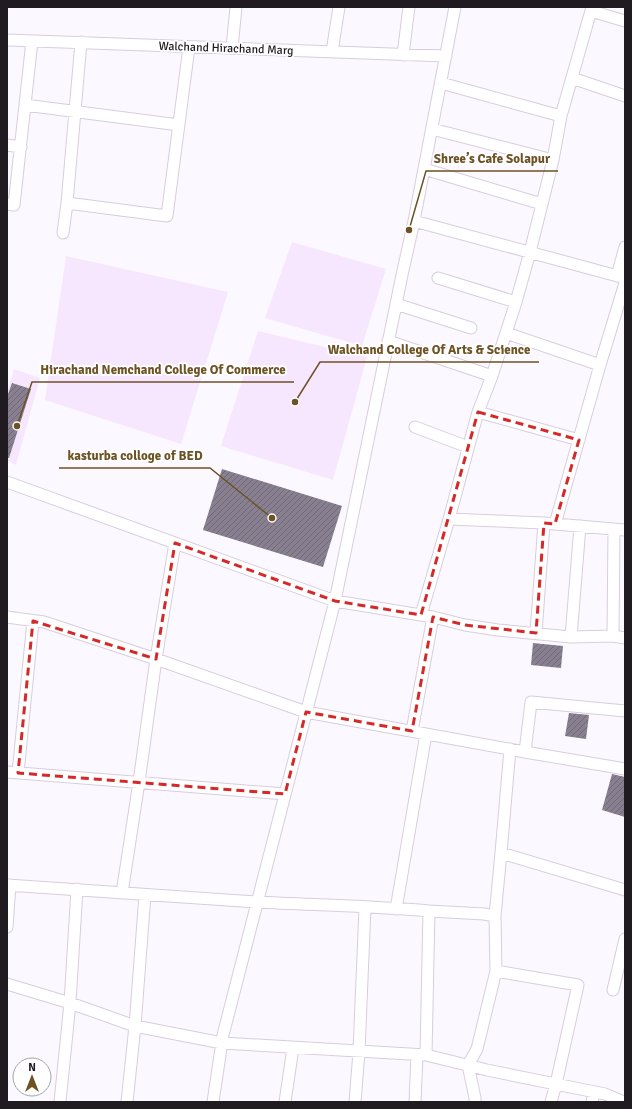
<svg xmlns="http://www.w3.org/2000/svg" width="632" height="1109" viewBox="0 0 632 1109" font-family="Signika,sans-serif">
	<style>
		.built { fill: #f6e7ff }
		.building { fill: url(#building-hatch) }
		.lines { fill: none; stroke-linecap: round; stroke-linejoin: round }
		.minor-casing { stroke: #d8cdde; stroke-width: 13 }
		.minor { stroke: #fff; stroke-width: 11 }
		.marked { fill: none; stroke: #d62828; stroke-width: 3; stroke-dasharray: 8 5; stroke-linejoin: round }
		.labels { text-anchor: middle; stroke-width: 3.5; stroke-linejoin: round; paint-order: stroke }
		.street-label { font-size: 12px; fill: #1f1b21; stroke: #fff }
		.leader { fill: none; stroke: #6d5224; stroke-width: 1.5 }
		.callout-dot { fill: #6d5224; stroke: #fff; stroke-width: 1.5 }
		.callout-label { font-size: 13px; text-anchor: middle; font-weight: bold; fill: #6d5224; stroke: #fff; stroke-width: 3.5; stroke-linejoin: round; paint-order: stroke }
	</style>
	<defs>
		<pattern id="building-hatch" width="6" height="6" patternUnits="userSpaceOnUse"><rect width="6" height="6" fill="#888090"/><path d="M-1 1l2-2M0 6l6-6M5 7l2-2" fill="none" stroke="#6f6875"/></pattern>
	</defs>
	<rect width="100%" height="100%" fill="#fcf8ff"/>
	<path class="built" d="M292,242L386,269L362,346L265,318Z
		M66,256L228,292L181,444L45,400Z
		M258,331L367,357L333,480L221,446Z
		M14,369L40,378L16,465L7,460V393Z"/>
	<path class="building" d="M12,383L31,389L9,458H7V397Z
		M222,469L342,506L323,567L203,530Z
		M533,643L563,646L561,668L531,665Z
		M569,713L589,715L586,739L565,736Z
		M612,774L625,777V817L602,810Z"/>
	<g class="lines">
		<g class="minor-casing">
			<path id="minor" d="M591,11L625,21
				M7,40L446,56
				M81,42L67,203L167,216L189,47
				M232,48L236,7
				M332,52L339,7
				M403,55L409,7
				M572,78L625,96
				M441,83L561,116
				M25,105L179,125
				M432,129L553,160
				M7,145L21,147
				M424,169L542,204
				M7,204L14,205L32,41
				M414,221L625,278
				M63,233L67,203
				M617,276L625,247
				M438,278L516,302
				M396,304L471,328
				M506,333L600,365
				M388,341L492,376
				M478,412L579,440
				M415,427L468,447
				M7,482L335,601L433,617L465,625L498,630L571,637L613,636L625,638
				M449,519L544,523L625,530
				M555,524L600,365L625,283
				M421,615L449,519L478,412L492,376L516,302L530,252L553,160L561,116L592,7
				M7,617L44,622L156,659L306,712L525,752L531,702L625,711
				M536,633L544,523
				M613,636L614,530
				M571,637L580,526
				M412,731L433,617
				M525,752L625,769
				M7,772L285,794
				M18,773L33,621
				M501,853L510,749
				M7,885C90,890 174,897 257,902C314,905 372,906 429,911L426,1055
				M122,893L139,782L156,659L175,543
				M396,909L426,734
				M429,911L484,914L495,916
				M7,927L10,885
				M496,971L578,985L556,1084L551,1102
				M7,984L70,1003L135,1026L222,1043L426,1055L487,1070L605,1094L624,1102
				M613,990L625,939
				M60,1102L70,1003L77,889
				M127,1102L135,1026L145,895
				M213,1102L223,1035L335,601L402,275L414,221L455,7
				M285,1102L293,1048
				M355,1102L359,1052L365,907
				M415,1102L417,1055
				M475,1102V1098L468,1065L477,1049L496,971L495,916L501,853L625,890
				M592,1102L594,1092"/>
		</g>
		<use href="#minor" class="minor"/>
	</g>
	<path class="marked" d="M478,412L579,440L555,524L544,523L536,633L465,625L433,617L412,731L306,712L285,794L18,773L33,621L156,659L175,543L335,601L421,615Z"/>
	<g class="labels">
		<g class="street-label">
			<text transform="translate(226 48) rotate(2)" y="4">Walchand Hirachand Marg</text>
		</g>
	</g>
	<path class="leader" d="M409 230L426 171H558M295 402L320 362H539M17 426L32 382H294M272 518L210 468H59"/>
	<g class="callout-dot">
		<circle cx="409" cy="230" r="4"/>
		<circle cx="295" cy="402" r="4"/>
		<circle cx="17" cy="426" r="4"/>
		<circle cx="272" cy="518" r="4"/>
	</g>
	<g class="callout-label">
		<text x="492" y="163">Shree’s Cafe Solapur</text>
		<text x="429" y="354">Walchand College Of Arts &amp; Science</text>
		<text x="163" y="374">Hirachand Nemchand College Of Commerce</text>
		<text x="135" y="460">kasturba colloge of BED</text>
	</g>
	<rect width="632" height="1109" fill="none" stroke="#1f1b21" stroke-width="16"/>
	<g transform="translate(32 1077)"><circle r="19" fill="#ffffff" stroke="#a5a4a6"/>
	<path d="M0-3L7 15L0 10L-7 15Z" fill="#6d5224"/>
	<text y="-6" font-size="11" font-weight="bold" text-anchor="middle" fill="#1f1b21">N</text>
	</g>
</svg>
